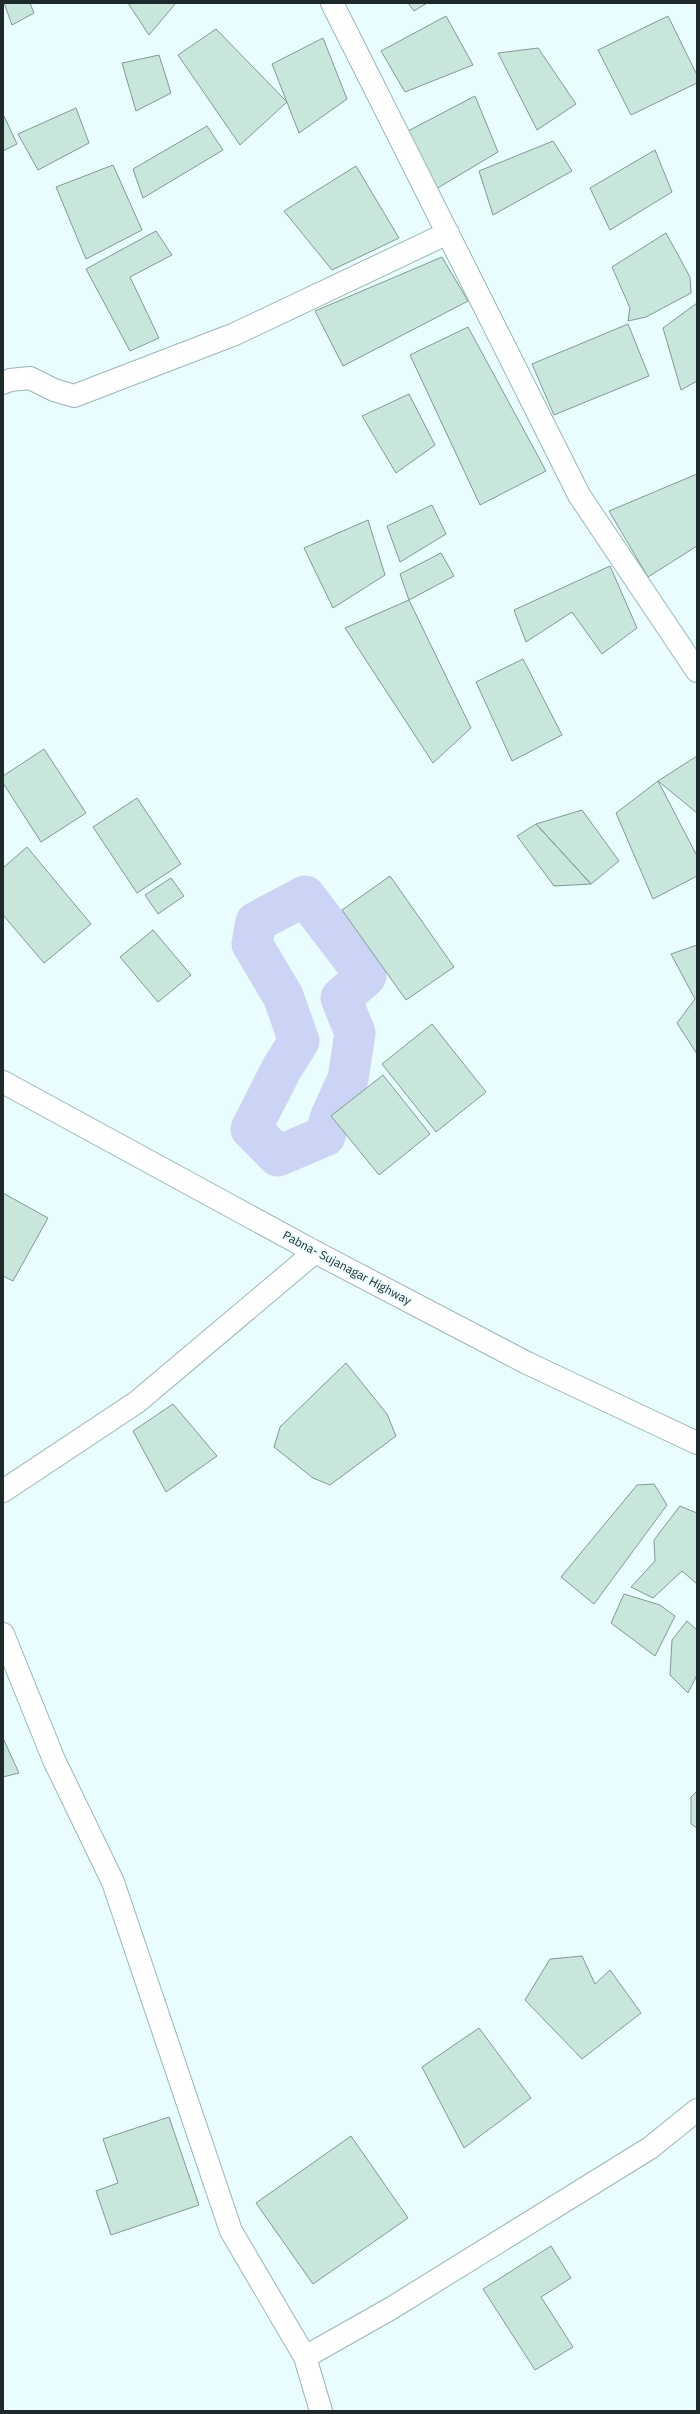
<svg xmlns="http://www.w3.org/2000/svg" width="700" height="2414" viewBox="0 0 700 2414" font-family="'IBM Plex Sans',sans-serif">
	<style>
		.lines { fill: none; stroke-linecap: round; stroke-linejoin: round }
		.canal { stroke: #ccd4f5; stroke-width: 41 }
		.building { fill: #c9e6dc; stroke: #7f9b92 }
		.minor-casing { stroke: #98b6ba; stroke-width: 24 }
		.primary-casing { stroke: #98b6ba; stroke-width: 24 }
		.minor { stroke: #fff; stroke-width: 22 }
		.primary { stroke: #fff; stroke-width: 22 }
		.labels { text-anchor: middle; stroke-width: 4; stroke-linejoin: round; paint-order: stroke }
		.street-label { font-size: 12px; fill: #1e292b; stroke: #e9fcfe }
	</style>
	<rect width="100%" height="100%" fill="#e9fcfe"/>
	<g class="lines">
		<path class="canal" d="M305,896L366,976L341,998L355,1033L348,1079L331,1116L325,1136L278,1156L251,1129L282,1068L299,1041L283,996L252,944L256,922Z"/>
	</g>
	<path class="building" d="M4,3H30L34,13L12,25Z
		M128,3H176L149,35Z
		M408,3H427L414,11Z
		M446,16L473,65L405,92L381,51Z
		M668,16L697,75V83L631,115L598,50Z
		M216,29L287,102L240,145L178,55Z
		M323,38L347,99L299,133L272,64Z
		M538,48L576,104L537,130L498,53Z
		M159,55L171,93L136,111L122,63Z
		M475,96L498,152L436,189L408,131Z
		M76,108L89,143L38,170L18,134Z
		M4,116L17,144L3,151V117Z
		M207,126L223,150L143,198L133,169Z
		M553,141L572,171L493,215L479,171Z
		M655,150L672,192L610,230L590,188Z
		M113,165L142,230L86,259L56,187Z
		M356,166L399,238L332,270L284,211Z
		M156,231L172,255L130,277L159,338L130,351L86,269Z
		M666,233L690,277L691,293L646,317L628,321L630,308L612,267Z
		M442,257L468,301L343,366L315,311Z
		M697,303V381L681,390L663,328Z
		M628,324L649,376L554,415L532,364Z
		M468,327L546,471L480,505L410,355Z
		M409,394L435,445L396,473L362,416Z
		M697,474V546L648,577L609,511Z
		M432,505L446,534L400,562L387,526Z
		M368,520L385,575L333,608L304,548Z
		M441,553L454,576L409,600L400,574Z
		M610,566L637,628L602,654L572,612L526,642L514,610Z
		M409,600L471,728L433,763L345,628Z
		M523,659L562,735L512,761L476,682Z
		M44,749L86,813L41,842L3,783V776Z
		M697,756V813L658,781Z
		M658,781L697,856V876L653,899L616,813Z
		M137,798L181,864L137,893L93,827Z
		M582,810L619,861L591,884L536,824Z
		M536,824L591,884L554,886L517,836Z
		M27,847L91,924L44,963L3,915V868Z
		M390,876L454,967L406,1000L342,910Z
		M171,878L184,896L158,914L145,895Z
		M153,930L191,975L158,1002L120,957Z
		M697,945V1054L677,1023L695,999L671,954Z
		M432,1024L486,1092L436,1132L382,1064Z
		M383,1075L430,1134L379,1175L331,1116Z
		M3,1193L48,1218L13,1281L3,1276Z
		M346,1363L387,1414L396,1436L330,1485L313,1478L274,1447L280,1427Z
		M173,1404L217,1456L166,1492L133,1431Z
		M654,1484L667,1505L594,1604L561,1577L637,1485Z
		M680,1506L697,1513V1584L682,1571L653,1598L631,1587L655,1561L654,1540Z
		M624,1594L660,1605L675,1616L655,1656L611,1623Z
		M687,1621L697,1630V1675L688,1693L670,1675L672,1640Z
		M3,1738L19,1773L3,1777Z
		M697,1791V1828L691,1824V1797Z
		M582,1956L595,1984L610,1970L641,2013L582,2059L525,2000L550,1959Z
		M479,2028L531,2098L464,2148L422,2067Z
		M169,2117L199,2205L111,2235L96,2191L118,2183L103,2139Z
		M351,2136L408,2218L313,2284L256,2203Z
		M551,2246L571,2278L541,2297L573,2347L535,2370L483,2289Z"/>
	<g class="lines">
		<g class="minor-casing">
			<path id="minor" d="M332,3L579,495L697,671
				M3,383L10,380L30,378L54,390L74,396L235,334L448,233
				M3,1491L137,1402L315,1252
				M3,1634L54,1760L113,1882L231,2231L305,2357
				M321,2411L305,2357L390,2309L650,2148L697,2110"/>
		</g>
		<g class="primary-casing">
			<path id="primary" d="M3,1082L315,1252L527,1363L697,1443"/>
		</g>
		<use href="#minor" class="minor"/>
		<use href="#primary" class="primary"/>
	</g>
	<g class="labels">
		<g class="street-label">
			<text transform="translate(347 1268) rotate(28)" y="4">Pabna- Sujanagar Highway</text>
		</g>
	</g>
	<rect width="700" height="2414" fill="none" stroke="#1e292b" stroke-width="8"/>
</svg>
